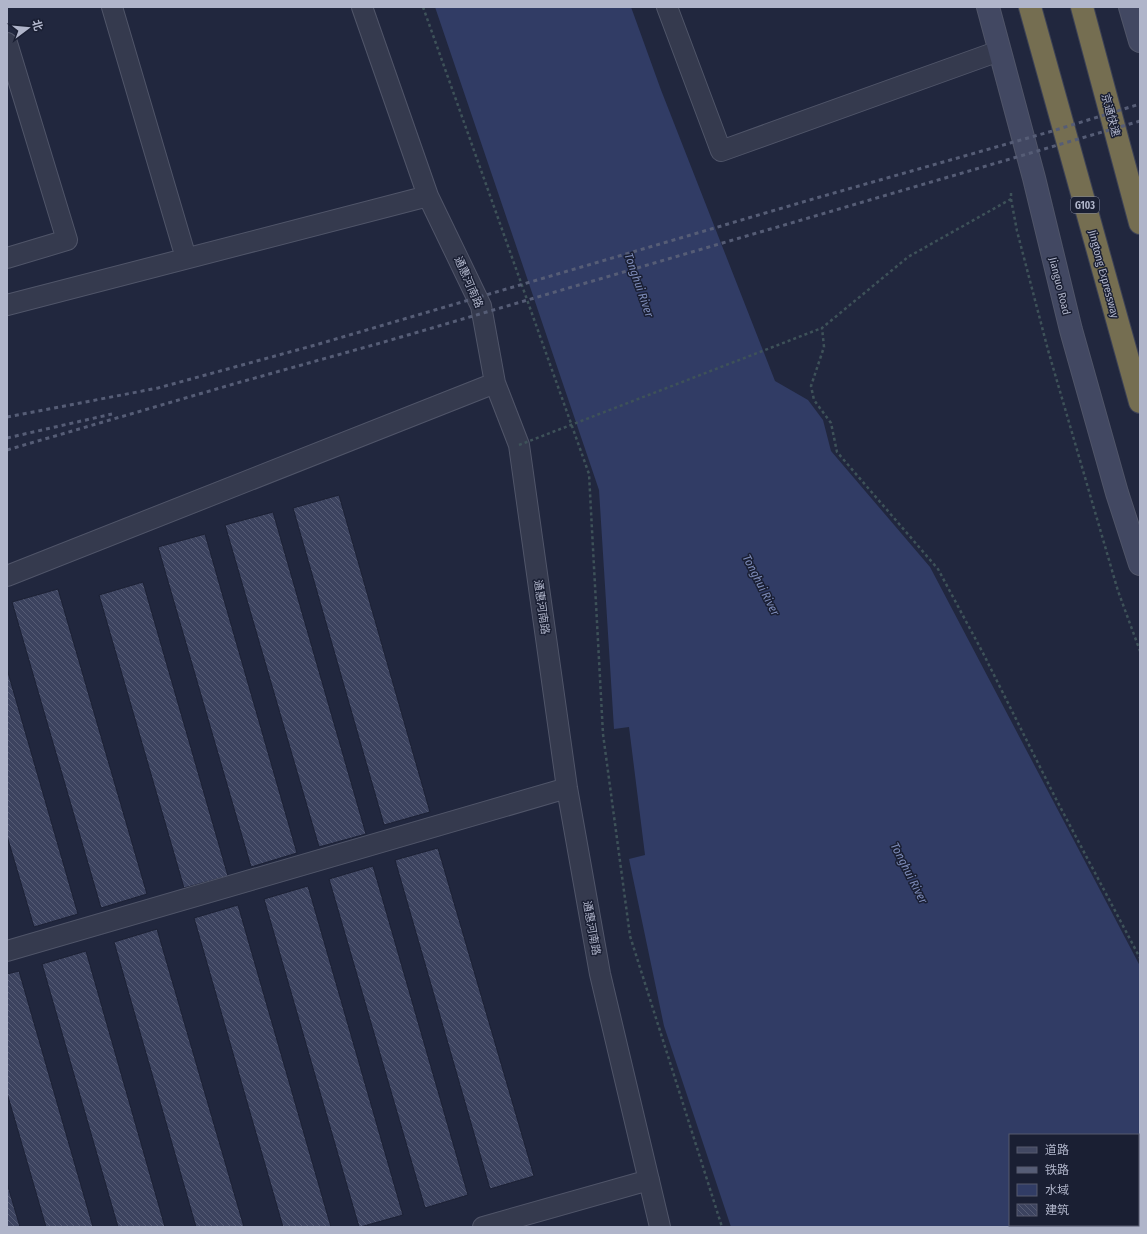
<svg xmlns="http://www.w3.org/2000/svg" width="1147" height="1234" viewBox="0 0 1147 1234" font-family="'Fira Sans Condensed','Noto Sans SC',sans-serif">
	<style>
		.water { fill: #313c65; fill-rule: evenodd }
		.building { fill: url(#building-back-hatch); stroke: #1c2135 }
		.lines { fill: none; stroke-linecap: round; stroke-linejoin: round }
		.street-casing { stroke: #505569; stroke-width: 22 }
		.secondary-casing { stroke: #505569; stroke-width: 24 }
		.highway-casing { stroke: #3d4256; stroke-width: 24 }
		.path { stroke: #3e5259; stroke-width: 2.5; stroke-dasharray: 3 3; stroke-linecap: butt }
		.street { stroke: #353a4e; stroke-width: 20 }
		.secondary { stroke: #424862; stroke-width: 22 }
		.highway { stroke: #756e51; stroke-width: 22 }
		.rail { stroke: #565d76; stroke-width: 3; stroke-dasharray: 4 4; stroke-linecap: butt }
		.path-bridge { stroke: #3e5259; stroke-width: 2.5; stroke-dasharray: 3 3; stroke-linecap: butt }
		.labels { text-anchor: middle; stroke-width: 3; stroke-linejoin: round; paint-order: stroke }
		.shield { fill: #1a1f33; stroke: #83889d; stroke-width: 1 }
		.shield-label { font-size: 10px; font-weight: bold; fill: #b0b5ca }
		.street-label { font-size: 11px; fill: #b0b5ca; stroke: #1a1f33 }
		.water-label { font-size: 12px; font-style: italic; fill: #7d8bb8; stroke: #1a1f33 }
	</style>
	<defs>
		<pattern id="building-back-hatch" width="6" height="6" patternUnits="userSpaceOnUse"><rect width="6" height="6" fill="#3c435f"/><path d="M-1 5l2 2M0 0l6 6M5-1l2 2" fill="none" stroke="#565c75"/></pattern>
	</defs>
	<rect width="100%" height="100%" fill="#21273e"/>
	<path class="water" d="M435,7H631L661,90L775,381L808,400L823,420L831,451L930,567L1140,966V1227H731L664,1026L629,859L645,855L629,727L614,729L599,490ZM1010,1135H1138V1225H1010Z"/>
	<path class="building" d="M339,495L430,812L384,825L293,508Z
		M273,512L366,834L319,847L225,525Z
		M205,534L297,853L251,867L158,547Z
		M143,582L228,876L184,888L99,595Z
		M58,589L147,894L101,908L12,602Z
		M7,669L78,914L34,927L7,836Z
		M438,848L534,1176L490,1189L395,860Z
		M373,866L468,1195L425,1208L329,879Z
		M308,886L403,1215L360,1227H359L264,899Z
		M238,905L331,1227H283L194,918Z
		M157,929L244,1227H196L114,942Z
		M86,951L165,1227H118L42,964Z
		M19,971L93,1227H46L7,1093V974Z
		M7,1183L20,1227H7Z"/>
	<g class="lines">
		<g class="street-casing">
			<path id="street" d="M112,7L186,258
				M362,7L428,196L481,306L495,383L519,445L567,788L600,974L660,1227
				M667,7L721,151L999,51
				M7,43L67,240L7,258
				M7,305L428,196
				M7,576L495,383
				M7,951L567,788
				M483,1227L649,1180"/>
		</g>
		<g class="secondary-casing">
			<path id="secondary" d="M988,7L1034,178L1071,330L1117,493L1140,564
				M1130,7L1140,41"/>
		</g>
		<g class="highway-casing">
			<path id="highway" d="M1030,7L1140,402
				M1082,7L1140,223"/>
		</g>
		<path class="path" d="M423,7L589,474L603,734L630,936L722,1227
			M1011,193V199L1017,231L1048,350L1118,591L1140,651
			M1011,199L908,257L822,328L824,347L811,386L814,400L831,423L837,452L938,569L983,653L1056,799L1140,958"/>
		<use href="#street" class="street"/>
		<use href="#secondary" class="secondary"/>
		<use href="#highway" class="highway"/>
		<path class="rail" d="M7,417L158,388L319,344L820,197L1049,132L1140,104
			M7,438L112,414
			M7,450L237,383L384,342L1140,121"/>
		<path class="path-bridge" d="M519,445L822,328"/>
	</g>
	<g class="labels">
		<rect class="shield" x="1071" y="197" width="28" height="16" rx="3"/>
		<g class="shield-label">
			<text x="1085" y="209">G103</text>
		</g>
		<g class="street-label">
			<text transform="translate(1111 115) rotate(75)" y="4">京通快速</text>
			<text transform="translate(1104 274) rotate(75)" y="4">Jingtong Expressway</text>
			<text transform="translate(469 282) rotate(66)" y="4">通惠河南路</text>
			<text transform="translate(1060 286) rotate(76)" y="4">Jianguo Road</text>
			<text transform="translate(542 607) rotate(82)" y="4">通惠河南路</text>
			<text transform="translate(592 928) rotate(80)" y="4">通惠河南路</text>
		</g>
		<g class="water-label">
			<text transform="translate(639 285) rotate(71)" y="4">Tonghui River</text>
			<text transform="translate(761 585) rotate(63)" y="4">Tonghui River</text>
			<text transform="translate(909 873) rotate(63)" y="4">Tonghui River</text>
		</g>
	</g>
	<rect width="1147" height="1234" fill="none" stroke="#b0b5ca" stroke-width="16"/>
	<rect x="1009" y="1134" width="130" height="92" fill="#1a1f33" stroke="#565b6f"/>
	<rect x="1017" y="1147" width="20" height="6" fill="#424862" stroke="#565b6f"/>
	<text x="1045" y="1154" font-size="12" fill="#b0b5ca">道路</text>
	<rect x="1017" y="1167" width="20" height="6" fill="#565d76" stroke="#565b6f"/>
	<text x="1045" y="1174" font-size="12" fill="#b0b5ca">铁路</text>
	<rect x="1017" y="1184" width="20" height="12" fill="#313c65" stroke="#565b6f"/>
	<text x="1045" y="1194" font-size="12" fill="#b0b5ca">水域</text>
	<rect x="1017" y="1204" width="20" height="12" fill="url(#building-back-hatch)" stroke="#565b6f"/>
	<text x="1045" y="1214" font-size="12" fill="#b0b5ca">建筑</text>
	<g transform="translate(28 28) rotate(74)" stroke="#1a1f33" stroke-width="3" paint-order="stroke">
	<path d="M0-3L7 15L0 10L-7 15Z" fill="#b0b5ca"/>
	<text y="-6" font-size="11" font-weight="bold" text-anchor="middle" fill="#b0b5ca">北</text>
	</g>
</svg>
